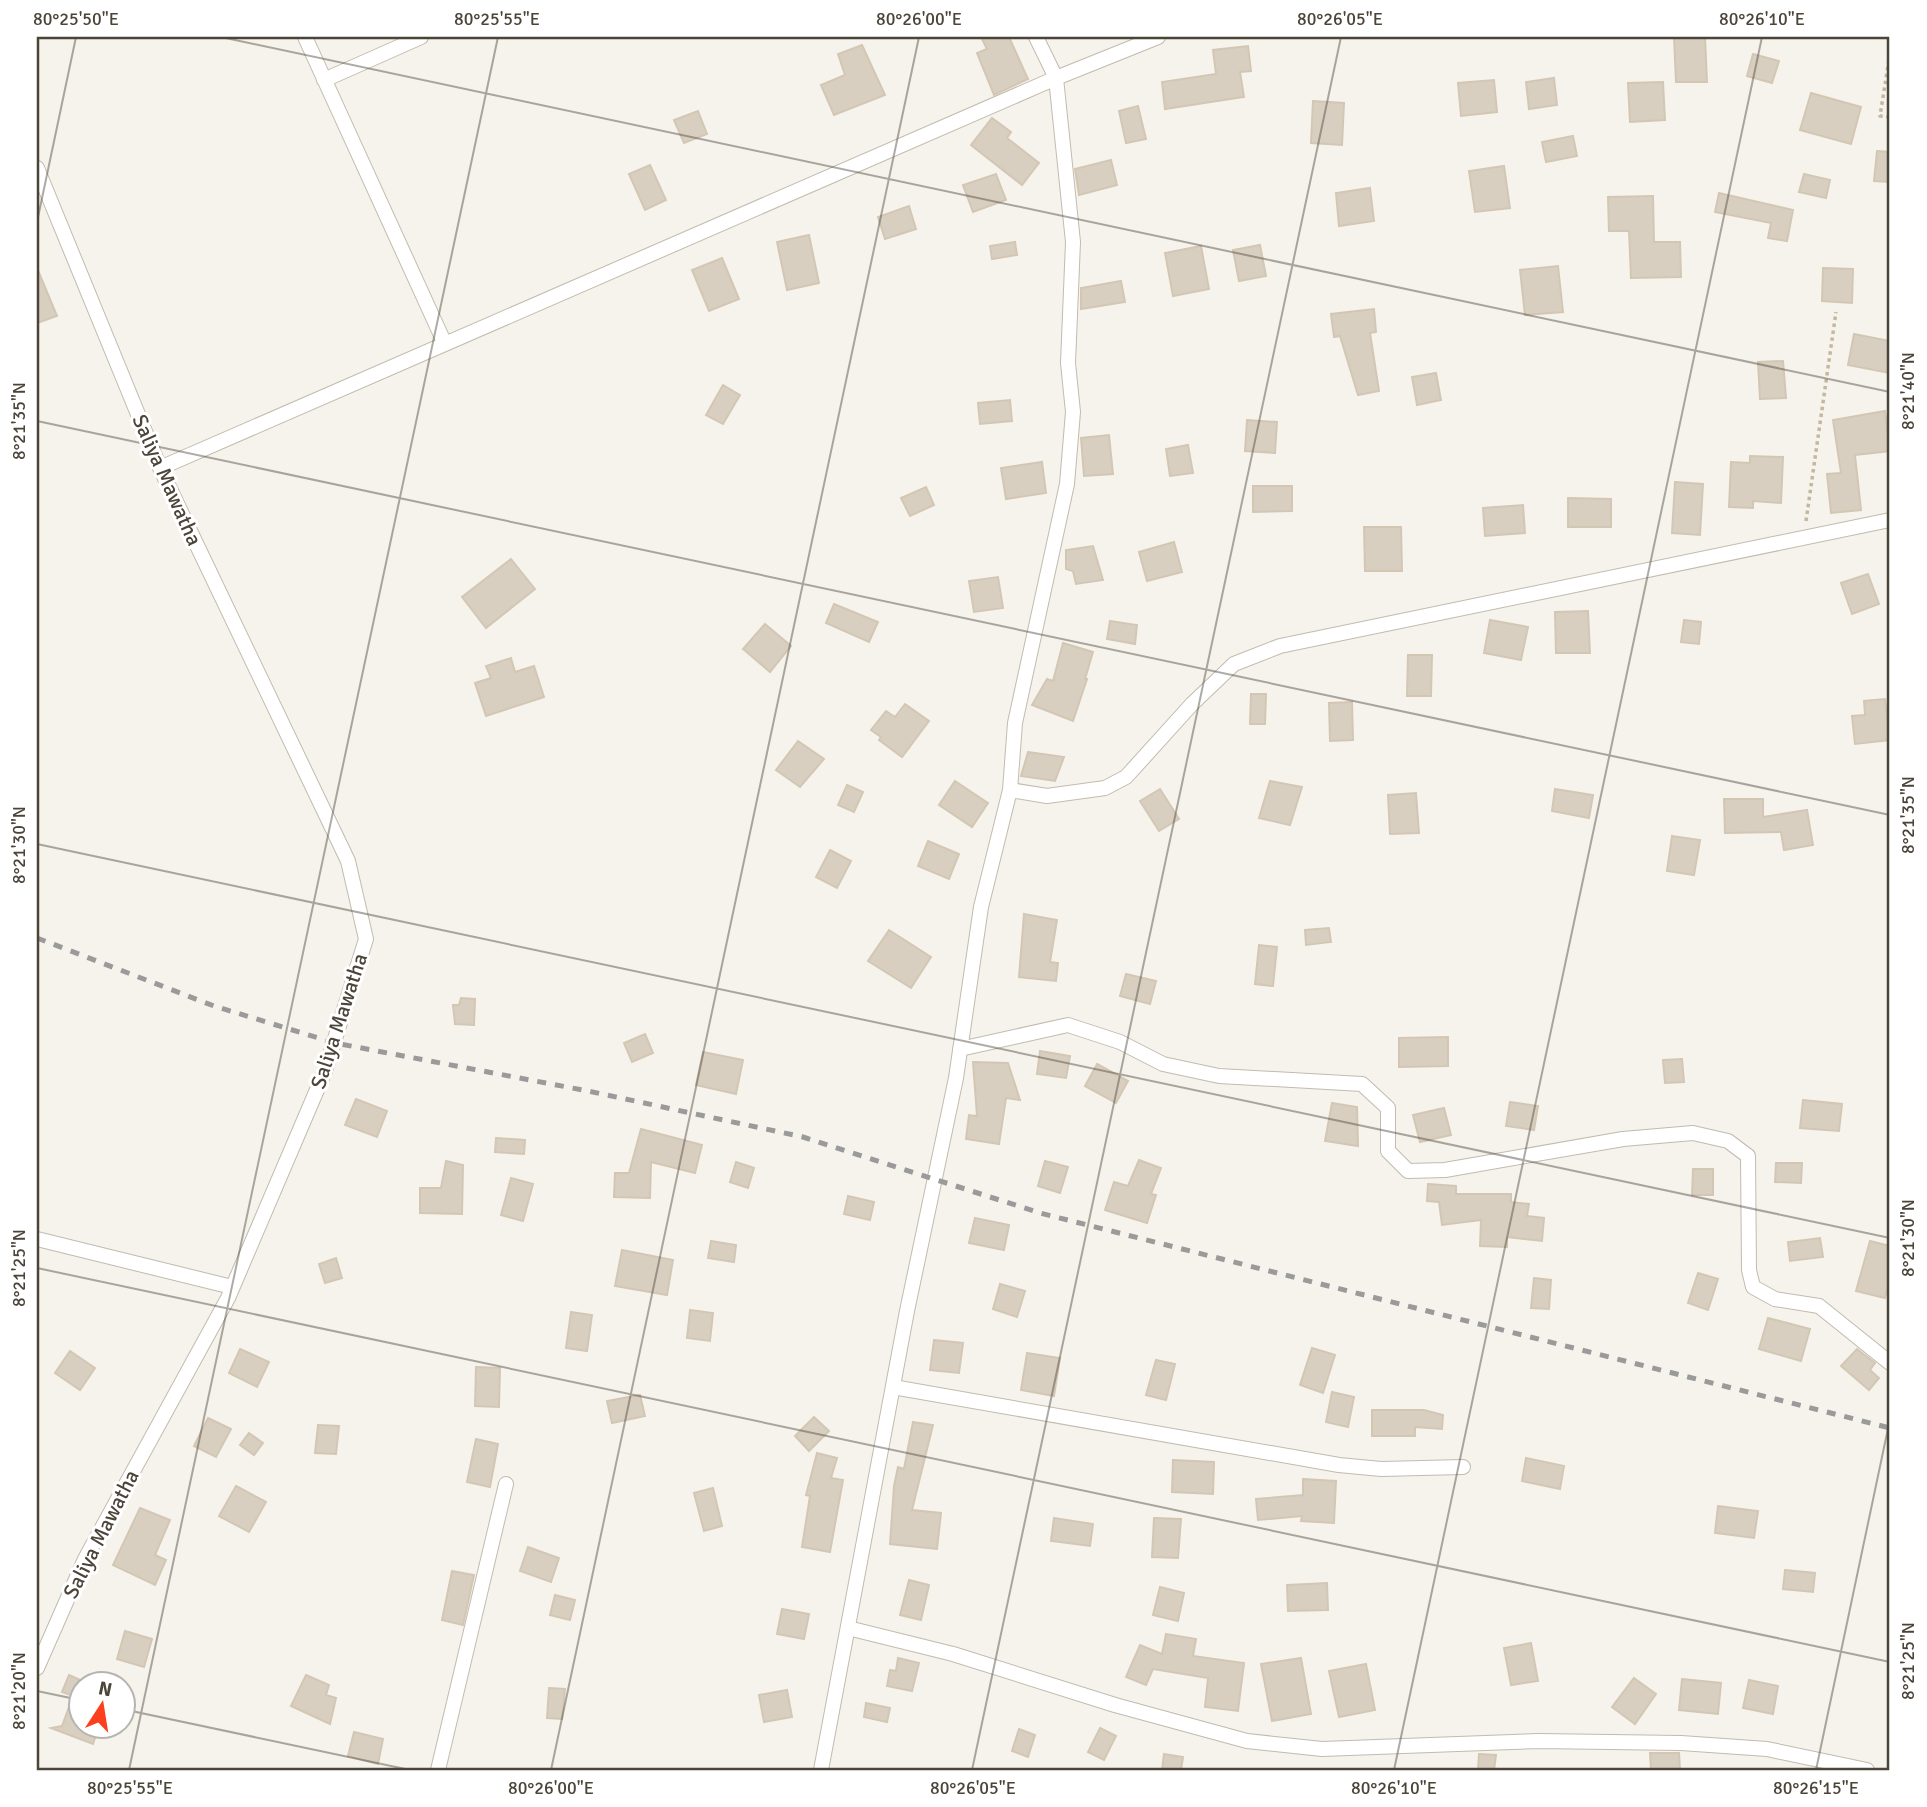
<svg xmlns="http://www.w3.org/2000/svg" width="1927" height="1807" viewBox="0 0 1927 1807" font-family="Signika,sans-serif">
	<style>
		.building { fill: #d8cfc1; stroke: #d3c7b4; stroke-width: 2 }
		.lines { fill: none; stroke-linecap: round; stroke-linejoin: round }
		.street-casing { stroke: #c2bbae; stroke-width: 16 }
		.path { stroke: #c4b79f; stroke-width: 3.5; stroke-dasharray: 3.5 3.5; stroke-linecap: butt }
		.street { stroke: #fff; stroke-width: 14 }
		.rail { stroke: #9a9a9a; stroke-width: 5; stroke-dasharray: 9 9; stroke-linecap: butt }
		.ticks { fill: none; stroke: #4b4439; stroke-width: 2; stroke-opacity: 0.45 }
		.labels { text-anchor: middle; stroke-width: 6; stroke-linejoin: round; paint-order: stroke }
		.street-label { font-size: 21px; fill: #4b4439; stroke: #fff }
		.neatline { fill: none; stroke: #4b4439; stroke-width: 2.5 }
		.ticks-label { font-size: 18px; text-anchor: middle; fill: #4b4439 }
	</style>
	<rect width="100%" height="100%" fill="#f6f3ec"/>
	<path class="building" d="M981,37H1009L1028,79L994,95L977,53L987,49Z
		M1674,37H1705L1707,82H1676Z
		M862,45L885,95L834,115L821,85L845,75L838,54Z
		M1248,46L1251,71L1240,72L1244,97L1165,109L1162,82L1216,74L1213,50Z
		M1753,54L1779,61L1772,83L1747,76Z
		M1554,78L1557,105L1529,109L1526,82Z
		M1494,80L1497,112L1461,116L1458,83Z
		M1663,82L1665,120L1630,122L1628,83Z
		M1811,93L1861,107L1851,144L1800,130Z
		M1313,101L1344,103L1342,145L1311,143Z
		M1138,106L1146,139L1126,143L1119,111Z
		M698,111L707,134L684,143L674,120Z
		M992,118L1011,132L1007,138L1039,163L1022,185L971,145Z
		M1573,136L1577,156L1546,162L1542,142Z
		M1877,151L1890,152V182L1874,181Z
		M1111,160L1117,185L1079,195L1075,169Z
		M650,165L666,200L645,210L629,174Z
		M1504,166L1510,208L1475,212L1469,171Z
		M996,174L1006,200L973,212L963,185Z
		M1804,174L1830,180L1826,198L1799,192Z
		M1370,188L1374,221L1339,226L1336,193Z
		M1719,193L1793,210L1787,241L1768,238L1771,223L1715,212Z
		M1653,196L1654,242H1680L1681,277L1631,278L1629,231H1609L1608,197Z
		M909,206L916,229L885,239L878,217Z
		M809,235L819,283L787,290L777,242Z
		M1015,242L1017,255L992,259L990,246Z
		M1260,245L1266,276L1239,281L1233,250Z
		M1201,246L1209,289L1173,296L1165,253Z
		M722,258L739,299L709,311L692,270Z
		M1558,266L1563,312L1525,315L1520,270Z
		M37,268L57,316L37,323Z
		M1823,268L1853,269L1852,303L1822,301Z
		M1121,281L1125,302L1081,309V288Z
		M1374,309L1376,332L1370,333L1379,391L1358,395L1340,336L1334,337L1331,314Z
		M1854,334L1890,341V373L1848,365Z
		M1783,361L1786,398L1760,399L1758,362Z
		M1436,373L1441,400L1417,405L1412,377Z
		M723,385L740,395L723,424L706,415Z
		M1010,400L1012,421L980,424L978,403Z
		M1885,411L1890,451L1855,455L1861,510L1831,513L1827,474L1841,473L1833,420Z
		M1247,420L1277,422L1275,453L1245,451Z
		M1109,435L1113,474L1084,476L1081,438Z
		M1188,445L1193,473L1170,476L1166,449Z
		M1750,456L1783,457L1781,503L1753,501V508L1729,507L1731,462L1750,463Z
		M1042,462L1046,493L1006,499L1001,468Z
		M1675,482L1703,484L1700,535L1672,533Z
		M1253,486H1292V511L1253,512Z
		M926,487L934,505L910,516L901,498Z
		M1568,498L1611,499V527H1568Z
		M1523,505L1525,533L1485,536L1483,508Z
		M1364,527H1401L1402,571H1365Z
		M1174,542L1182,572L1147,581L1139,552Z
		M1093,546L1103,580L1076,584L1073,571L1066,569V550Z
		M511,559L535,589L486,628L462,597Z
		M1868,574L1879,604L1852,614L1841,583Z
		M998,577L1003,608L974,612L969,581Z
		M834,604L878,622L869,642L826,623Z
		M1588,611L1590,653H1556L1555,612Z
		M1490,620L1528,627L1521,660L1484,653Z
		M1684,620L1701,622L1699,644L1681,642Z
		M1110,621L1137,625L1135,644L1107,639Z
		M765,624L791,646L770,672L743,649Z
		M1063,643L1093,652L1085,679H1087L1073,721L1032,705L1047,679L1053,681Z
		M1408,655H1432L1431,696H1407Z
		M511,658L515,672L534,666L544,697L486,716L475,683L491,678L486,666Z
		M1251,694H1266L1265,724H1250Z
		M1885,699L1890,740L1855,744L1852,716L1865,715L1864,701Z
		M1352,702L1353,740L1330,741L1329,703Z
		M905,704L929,721L902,757L879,740L881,737L871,730L886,711L895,717Z
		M798,741L824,759L800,787L776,770Z
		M1028,752L1064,757L1055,781L1021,776Z
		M955,781L988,803L972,827L939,805Z
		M1270,781L1302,787L1290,825L1259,818Z
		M847,785L863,792L854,812L838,805Z
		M1160,789L1179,819L1159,831L1140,801Z
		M1555,789L1593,795L1589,818L1552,811Z
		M1416,793L1419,833L1390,834L1388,795Z
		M1724,799H1763V817L1807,810L1813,845L1784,850L1781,832L1725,833Z
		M1672,836L1700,840L1694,875L1667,871Z
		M928,841L959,854L949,879L918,866Z
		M830,850L851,861L837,888L816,877Z
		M1024,914L1057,920L1050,962L1058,963L1056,981L1019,977Z
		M1329,928L1331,942L1306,945L1305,930Z
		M889,930L931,957L911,988L868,961Z
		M1259,945L1277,947L1273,986L1255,984Z
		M1126,974L1156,981L1150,1004L1120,996Z
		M461,998L475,999L474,1025L455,1024L453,1005H459Z
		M645,1034L653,1053L632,1062L624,1043Z
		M1448,1037V1066L1399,1067V1038Z
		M1040,1051L1070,1056L1066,1078L1037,1074Z
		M703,1052L743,1060L736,1094L696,1085Z
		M1682,1059L1684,1082L1665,1083L1663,1060Z
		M973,1062L1008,1063L1020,1100L1006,1098L999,1144L966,1139L969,1115L977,1116Z
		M1097,1064L1128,1081L1116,1103L1085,1086Z
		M356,1099L387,1111L377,1137L345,1125Z
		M1803,1100L1842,1104L1839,1131L1800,1128Z
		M1510,1102L1538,1106L1534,1130L1506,1126Z
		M1332,1103L1357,1107L1358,1146L1325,1141Z
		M1444,1108L1451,1135L1420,1142L1413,1115Z
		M641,1129L702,1145L695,1173L651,1162L650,1198L614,1197L615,1173H629Z
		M496,1138L525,1140L524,1154L495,1152Z
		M1139,1160L1161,1168L1151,1194L1156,1195L1147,1223L1105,1210L1114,1182L1128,1186Z
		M446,1161L463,1165L462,1214L420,1213V1188H441Z
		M1045,1161L1068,1167L1060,1193L1038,1186Z
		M736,1162L754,1168L748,1188L730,1182Z
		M1776,1163H1802L1801,1183L1775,1182Z
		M1693,1169H1713V1195H1692Z
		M511,1178L533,1184L523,1221L501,1215Z
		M1428,1184L1456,1186V1194H1511V1202L1529,1204L1527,1216L1544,1218L1542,1241L1507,1237V1247L1480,1246L1481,1220L1442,1225L1439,1202L1427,1201Z
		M848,1196L874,1202L870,1220L844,1214Z
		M975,1218L1009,1225L1004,1250L969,1243Z
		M1820,1238L1823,1257L1790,1261L1788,1242Z
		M711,1241L736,1245L734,1262L708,1258Z
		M1870,1241L1890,1246V1279L1885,1298L1856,1291Z
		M622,1250L673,1260L667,1295L615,1286Z
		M336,1258L342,1278L325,1283L319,1264Z
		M1698,1273L1718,1279L1708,1310L1688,1303Z
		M1534,1278L1551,1280L1549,1309L1531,1308Z
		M1000,1284L1025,1291L1017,1317L993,1309Z
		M690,1310L713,1313L710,1341L687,1338Z
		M571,1312L592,1315L587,1351L566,1348Z
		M1768,1318L1810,1329L1801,1361L1759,1349Z
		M934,1340L963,1343L959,1373L930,1370Z
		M1312,1348L1335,1355L1323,1393L1300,1385Z
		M240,1349L269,1362L257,1387L229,1373Z
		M1857,1349L1875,1363L1870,1370L1879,1378L1869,1390L1841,1366Z
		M70,1351L95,1368L80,1390L55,1373Z
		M1027,1353L1060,1358L1054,1396L1021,1390Z
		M1156,1360L1175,1364L1166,1400L1146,1395Z
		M476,1367L500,1368L499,1407L475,1406Z
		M1332,1392L1354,1397L1348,1427L1326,1422Z
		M640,1395L645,1416L612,1423L607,1401Z
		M1372,1410H1424L1443,1415L1442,1429L1415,1427V1436H1372Z
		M814,1417L829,1431L809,1451L795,1436Z
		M208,1418L231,1429L216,1457L194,1446Z
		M913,1422L933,1425L912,1510L941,1513L937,1549L890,1544L894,1486L898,1467L904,1469Z
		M318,1425L339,1426L336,1454L315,1453Z
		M249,1433L263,1443L254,1455L240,1445Z
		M476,1439L498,1444L490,1487L467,1482Z
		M817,1453L837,1458L831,1478L843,1480L830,1552L802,1547L810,1496L806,1495Z
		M1526,1458L1564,1466L1560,1489L1522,1481Z
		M1173,1460L1214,1462L1213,1494L1172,1492Z
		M1303,1479L1336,1481L1334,1523L1301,1521L1302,1516L1258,1520L1256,1499L1303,1495Z
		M236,1486L266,1502L249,1532L219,1516Z
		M713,1488L722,1526L704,1531L694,1493Z
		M1718,1506L1758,1511L1754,1538L1715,1533Z
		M140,1508L170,1520L155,1555L166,1560L155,1585L113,1565Z
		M1054,1518L1093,1524L1090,1546L1051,1541Z
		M1154,1518L1181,1519L1178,1558L1152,1557Z
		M528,1547L559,1558L551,1582L520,1571Z
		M1785,1570L1815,1573L1813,1592L1783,1589Z
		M452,1571L474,1575L463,1625L442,1620Z
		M909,1580L929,1585L921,1620L900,1615Z
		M1327,1583L1328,1610L1288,1611L1287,1585Z
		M1160,1587L1184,1593L1178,1621L1153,1615Z
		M555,1595L575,1600L570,1620L550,1615Z
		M782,1609L809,1614L804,1639L777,1634Z
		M125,1631L152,1639L144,1667L117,1659Z
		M1166,1634L1196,1639L1193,1656L1244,1663L1238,1711L1205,1707L1208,1678L1153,1669L1146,1685L1126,1677L1140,1645L1162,1654Z
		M1531,1643L1538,1681L1511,1685L1504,1648Z
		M898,1658L919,1663L912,1691L887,1686L890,1670L896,1671Z
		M1301,1658L1311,1714L1272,1721L1261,1664Z
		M1366,1664L1375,1710L1339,1717L1329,1671Z
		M69,1675L80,1680V1726H99L93,1744L51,1728L62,1726L73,1696L62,1692Z
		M306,1675L329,1685L326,1695L336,1698L330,1724L291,1706Z
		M1634,1678L1656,1694L1635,1724L1612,1707Z
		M1682,1679L1721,1683L1718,1714L1679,1710Z
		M1749,1680L1778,1686L1773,1714L1743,1708Z
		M549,1688L565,1689L562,1719L547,1718Z
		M787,1690L792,1717L764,1722L759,1695Z
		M866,1703L890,1708L887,1722L864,1717Z
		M1100,1728L1116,1736L1104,1760L1088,1752Z
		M1019,1729L1035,1735L1028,1757L1012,1751Z
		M354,1732L383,1739L378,1764L348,1756Z
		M1650,1753H1679L1680,1770H1651Z
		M1164,1754L1183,1757L1181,1770H1162Z
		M1479,1754L1496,1755L1494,1770H1478Z"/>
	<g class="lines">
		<g class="street-casing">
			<path id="street" d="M305,37L445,344
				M324,80L421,37
				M37,168L160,468L348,861L366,939L325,1071L228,1298L85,1559L37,1668
				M160,468L1056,78L1158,37
				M1010,790L1047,796L1105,788L1126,777L1192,704L1234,664L1280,646L1890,520
				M960,1049L1068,1025L1120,1042L1163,1064L1219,1076L1362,1084L1388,1108V1151L1408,1171L1445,1170L1623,1139L1693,1133L1728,1141L1748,1156L1749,1270L1753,1287L1775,1299L1819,1306L1890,1363
				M37,1239L232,1287
				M893,1387L1339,1465L1381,1469L1463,1467
				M848,1628L953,1654L1115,1705L1247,1741L1322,1749L1539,1741L1681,1743L1767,1749L1867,1770
				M438,1770L506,1484
				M821,1770L907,1311L956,1078L981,907L1010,790L1015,723L1067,484L1073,412L1068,363L1073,242L1056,78L1036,37"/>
		</g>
		<path class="path" d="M1890,53L1880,116L1890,117
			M1806,521L1836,312"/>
		<use href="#street" class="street"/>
		<path class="rail" d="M37,938L214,1006L335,1043L588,1091L803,1137L1040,1213L1890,1428"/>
	</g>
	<path class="ticks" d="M221,37L1890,392M37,222L76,37M37,421L1890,815M37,844L1890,1238M37,1268L1890,1662M37,1691L80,1700M122,1709L410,1770M129,1770L498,37M551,1770L919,37M972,1770L1341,37M1394,1770L1762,37M1816,1770L1890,1419"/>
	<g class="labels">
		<g class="street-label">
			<text transform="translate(167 480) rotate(66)" y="7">Saliya Mawatha</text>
			<text transform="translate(339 1021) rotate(-72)" y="7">Saliya Mawatha</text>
			<text transform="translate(101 1534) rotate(-63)" y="7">Saliya Mawatha</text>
		</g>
	</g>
	<rect width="1927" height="1807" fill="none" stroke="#ffffff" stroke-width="77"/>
	<g transform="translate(102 1705) rotate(12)"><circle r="33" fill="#ffffff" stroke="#b7b4b0" stroke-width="2"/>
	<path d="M0-5L12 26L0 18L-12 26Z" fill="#fc3f1d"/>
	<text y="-10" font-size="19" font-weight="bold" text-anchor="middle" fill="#4b4439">N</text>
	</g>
	<rect x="38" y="38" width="1850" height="1731" class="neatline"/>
	<g class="ticks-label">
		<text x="76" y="25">80°25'50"E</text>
		<text x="497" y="25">80°25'55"E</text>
		<text x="919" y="25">80°26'00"E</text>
		<text x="1340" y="25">80°26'05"E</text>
		<text x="1762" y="25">80°26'10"E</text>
		<text transform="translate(1908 391) rotate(-90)" y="6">8°21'40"N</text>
		<text transform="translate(19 421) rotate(-90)" y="6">8°21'35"N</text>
		<text transform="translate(1908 815) rotate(-90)" y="6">8°21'35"N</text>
		<text transform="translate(19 845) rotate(-90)" y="6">8°21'30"N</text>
		<text transform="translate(1908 1238) rotate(-90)" y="6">8°21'30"N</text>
		<text transform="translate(19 1268) rotate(-90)" y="6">8°21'25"N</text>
		<text transform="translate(1908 1661) rotate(-90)" y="6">8°21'25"N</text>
		<text transform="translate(19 1691) rotate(-90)" y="6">8°21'20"N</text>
		<text x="130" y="1794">80°25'55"E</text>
		<text x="551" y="1794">80°26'00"E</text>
		<text x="973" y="1794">80°26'05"E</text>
		<text x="1394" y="1794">80°26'10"E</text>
		<text x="1816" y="1794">80°26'15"E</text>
	</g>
</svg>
